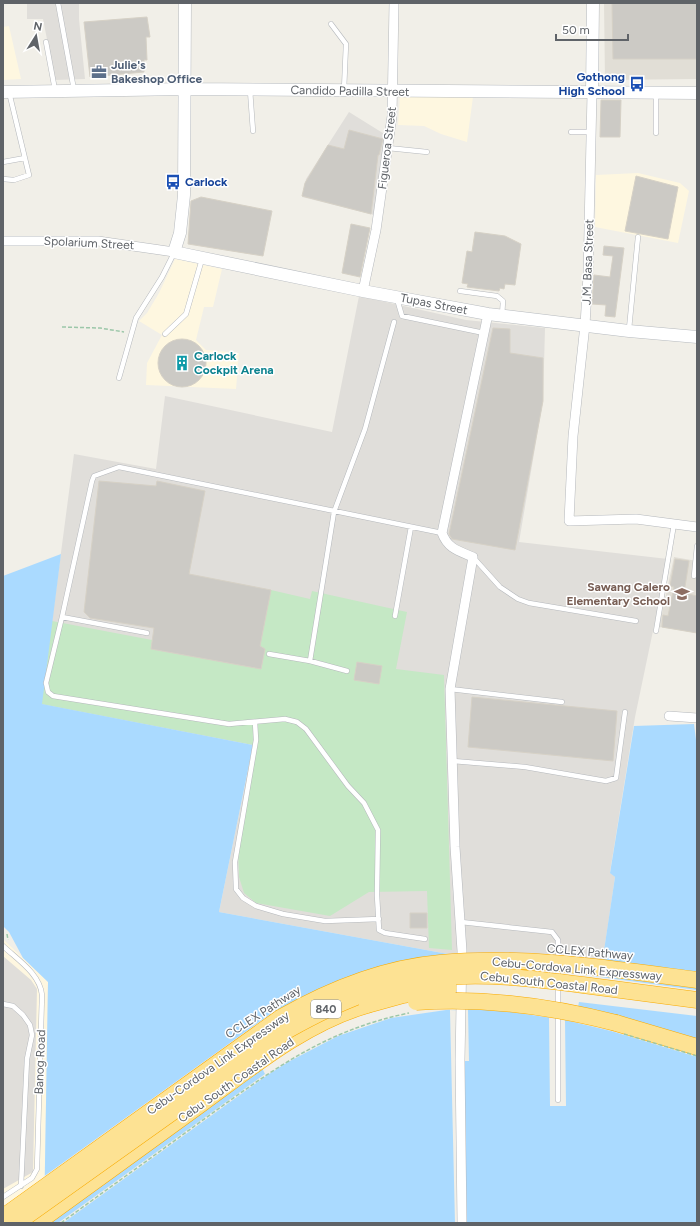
<svg xmlns="http://www.w3.org/2000/svg" width="700" height="1226" viewBox="0 0 700 1226" font-family="Figtree,sans-serif">
	<style>
		.commercial { fill: #fef7e0 }
		.industrial { fill: #e0deda }
		.education { fill: #e1ded6 }
		.green { fill: #c5e8c5 }
		.water { fill: #aadaff }
		.pier { fill: #f1efe8 }
		.building { fill: #cccac5; stroke: #d6d1c6 }
		.lines { fill: none; stroke-linecap: round; stroke-linejoin: round }
		.lane-casing { stroke: #b5b8bc; stroke-width: 5.5 }
		.street-casing { stroke: #b5b8bc; stroke-width: 10 }
		.secondary-casing { stroke: #b6babf; stroke-width: 13 }
		.highway-casing { stroke: #f9ab00; stroke-width: 17 }
		.path { stroke: #9cc7a9; stroke-width: 1.5; stroke-dasharray: 4 2; stroke-linecap: butt }
		.lane { stroke: #fff; stroke-width: 4.5 }
		.street { stroke: #fff; stroke-width: 9 }
		.secondary { stroke: #fff; stroke-width: 12 }
		.highway { stroke: #fde293; stroke-width: 16 }
		.highway-bridge-casing { stroke: #f9ab00; stroke-width: 17; stroke-linecap: butt }
		.path-bridge { stroke: #9cc7a9; stroke-width: 1.5; stroke-dasharray: 4 2; stroke-linecap: butt }
		.highway-bridge { stroke: #fde293; stroke-width: 16 }
		.labels { text-anchor: middle; stroke-width: 3; stroke-linejoin: round; paint-order: stroke }
		.shield { fill: #fff; stroke: #8f9295; stroke-width: 1 }
		.shield-label { font-size: 11px; font-weight: bold; fill: #5f6368 }
		.service-label { font-size: 12px; font-weight: bold; fill: #4e5e75; stroke: #fff; text-anchor: start }
		.transit-label { font-size: 12px; font-weight: bold; fill: #164399; stroke: #fff; text-anchor: end }
		.street-label { font-size: 12px; fill: #5f6368; stroke: #fff }
		.culture-label { font-size: 12px; font-weight: bold; fill: #0d838f; stroke: #fff; text-anchor: start }
		.education-label { font-size: 12px; font-weight: bold; fill: #785e54; stroke: #fff; text-anchor: end }
	</style>
	<rect width="100%" height="100%" fill="#f1efe8"/>
	<path class="commercial" d="M9,26L21,79L3,80V27Z
		M400,96L473,97L467,142L441,134L424,126L398,125Z
		M638,173L680,183L689,191L678,243L595,227L596,175Z
		M175,259L222,269L213,307H204L196,340L206,350L239,353L236,389L146,385L147,363L162,335L139,321L147,313L159,293Z
		M3,939L48,982L44,1223H3Z"/>
	<path class="industrial" d="M27,3H79V19L85,79L55,80L43,19H27Z
		M349,112L386,135L374,215L302,197L306,179Z
		M359,296L466,320L545,328L543,401L519,542L668,559L635,717L610,872L615,877L600,978L565,970L448,954L219,912L253,745L41,704L74,454L156,469L165,396L332,432Z
		M3,956L31,980L37,989L33,1172L3,1189Z"/>
	<path class="education" d="M604,3H697V79L605,80Z
		M674,557L697,561V633L659,627Z"/>
	<path class="green" d="M271,590L310,599L312,591L407,612L396,669L444,675L452,950L429,948L427,891L369,892L330,916L256,903L244,893L239,877L238,849L253,745L41,704L52,621L152,640L151,649L261,669L265,649L260,646Z"/>
	<path class="water" d="M61,554L42,704L253,745L219,912L448,954L450,1011L468,1010V958L546,966L549,1018L565,1020V970L600,977L615,877L610,873L634,726L694,724L697,748V1223H44L48,982L23,958L9,932L3,926V576Z"/>
	<path class="pier" d="M466,967H492L548,970L551,1016L563,1018V972L697,990V1016L579,1002L578,1007L697,1040V1057L611,1031L565,1020L566,1106H550L549,1018H552L505,1011L472,1009L446,1010L391,1018L338,1036L288,1062L266,1076L63,1223H58L265,1074L262,1068L42,1223L43,1177L276,1010L284,1025L451,968L452,1009L466,1008Z
		M468,1010L469,1061H463L465,1223H455L450,1011Z"/>
	<path class="building" d="M612,3H697V59H613Z
		M147,17L150,37H146L147,60H144V72L90,77L84,22Z
		M601,100H621L620,137H600Z
		M349,130L383,139L379,155H378L371,214L302,196L305,183L328,145L344,149Z
		M636,176L678,187L668,239L625,231Z
		M201,197L272,211L263,256L188,244L191,201Z
		M351,224L370,228L360,277L342,273Z
		M475,232L505,236L521,244L515,285L505,284L504,289L500,288L499,291L467,287L468,284L462,283L467,251L472,252Z
		M604,246L624,248L615,317L605,316L606,305L592,304L594,275L610,277L613,256L603,255Z
		M493,328L510,329V353L543,358V401L515,550L452,539L449,534Z
		M158 363a24 24 0 1 1 48 0a24 24 0 1 1-48 0Z
		M99,481L156,486L157,481L205,491L189,574L271,590L260,646L265,649L261,669L151,649L154,628L90,618L84,612Z
		M675,559L689,561L684,593L697,596V633L662,627L663,615L668,616L674,587L670,586Z
		M357,662L382,666L379,684L354,680Z
		M472,697L617,711L613,761L468,747Z
		M410,913H427V928H410Z"/>
	<g class="lines">
		<g class="lane-casing">
			<path id="lane" d="M58,3L74,90
				M331,24L346,44L344,90
				M46,42L55,90
				M250,90L253,131
				M656,93V133
				M571,132H592
				M388,148L427,152
				M3,162L25,158
				M3,179L14,180L29,175L9,92
				M460,291L497,296L503,301L502,316
				M397,299L402,316L484,333
				M629,329L638,237
				M165,334L186,314L202,259
				M119,378L136,318L162,277L174,253
				M473,557L500,587L518,599L529,603L636,621
				M694,576L697,546
				M395,616L411,527
				M62,617L46,683L48,692L53,696L229,724L285,719L297,722L306,729L348,786L364,803L378,830L377,895L379,930L385,933L425,939
				M656,631L674,524
				M147,633L62,617L92,481L94,476L119,467L442,533
				M269,654L310,661L347,671
				M310,661L334,512L365,429L394,322
				M450,689L562,702
				M255,722L256,740L235,862L236,889L243,898L256,906L283,914L325,921L379,919
				M453,761L525,767L606,781L616,778L625,712
				M461,922L552,932L558,940V1007
				M3,946C18,960 40,974 42,995L37,1169L32,1178L3,1197
				M3,1004L13,1006L23,1015L30,1025L32,1035L27,1059L21,1186
				M558,1014V1100"/>
		</g>
		<g class="street-casing">
			<path id="street" d="M592,93L588,275L585,325L573,436L569,521L636,519L697,527
				M3,241H98L174,252
				M363,291L376,230L392,116L394,3
				M669,716L697,718
				M462,1223L460,1061L462,951L455,847L450,689L473,557C459,551 448,549 442,533L488,314"/>
		</g>
		<g class="secondary-casing">
			<path id="secondary" d="M185,3L184,195L180,233L174,252L363,291L488,314L629,331L697,337
				M3,92L186,89L697,93
				M592,93L593,3"/>
		</g>
		<g class="highway-casing">
			<path id="highway" d="M616,1023L697,1047
				M37,1223C92,1183 146,1144 201,1104C252,1067 305,1023 367,1005"/>
		</g>
		<path class="path" d="M62,327L100,328L124,332
			M7,934L8,940"/>
		<use href="#lane" class="lane"/>
		<use href="#street" class="street"/>
		<use href="#secondary" class="secondary"/>
		<use href="#highway" class="highway"/>
		<g class="highway-bridge-casing">
			<path id="highway-bridge" d="M416,1002C485,997 550,1006 616,1023
				M367,1005L403,995L449,988
				M3,1217L280,1018C329,990 383,968 440,963C525,955 613,969 697,980
				M17,1223L288,1030C324,1010 361,992 402,983C462,970 523,977 583,985C621,990 659,995 697,1000"/>
		</g>
		<path class="path-bridge" d="M624,1034L697,1056
			M61,1223C106,1190 151,1158 196,1125C267,1074 321,1031 409,1013"/>
		<use href="#highway-bridge" class="highway-bridge"/>
	</g>
	<defs>
		<g id="office-bare" transform="scale(1.2)"><path d="M-6-3h4V-5.5h4V-3h4V5H-6ZM-1-4.5V-3h2v-1.5ZM-6 0V1H6V0Z" fill="#5c6f8a" stroke="#fff" stroke-width="2.5" paint-order="stroke"/></g>
		<g id="bus-bare" transform="scale(1.2)"><path d="M-5-6H5V4H4V6H2V4H-2V6H-4V4H-5ZM-3.5-4V0h7V-4ZM-3.5 1.2v1.5H-2V1.2ZM2 1.2v1.5H3.5V1.2Z" fill="#1a4fb4" stroke="#fff" stroke-width="2.5" paint-order="stroke"/></g>
		<g id="building-bare" transform="scale(1.2)"><path d="M-4-6H4V6H1V3H-1V6H-4ZM-2.5-4.3h1.7v1.8h-1.7ZM.8-4.3h1.7v1.8H.8ZM-2.5-1h1.7V.8h-1.7ZM.8-1h1.7V.8H.8Z" fill="#0f9aa8" stroke="#fff" stroke-width="2.5" paint-order="stroke"/></g>
		<g id="school-bare" transform="scale(1.2)"><path d="M0-5L7-2L0 1L-7-2ZM-4 1L0 2.5L4 1V4Q0 6-4 4Z" fill="#8d6e63" stroke="#fff" stroke-width="2.5" paint-order="stroke"/></g>
	</defs>
	<g fill-rule="evenodd">
		<use href="#office-bare" x="99" y="72"/>
		<use href="#bus-bare" x="637" y="84"/>
		<use href="#bus-bare" x="173" y="182"/>
		<use href="#building-bare" x="182" y="363"/>
		<use href="#school-bare" x="682" y="594"/>
	</g>
	<g class="labels">
		<rect class="shield" x="311" y="1000" width="30" height="18" rx="3"/>
		<g class="shield-label">
			<text x="326" y="1013">840</text>
		</g>
		<g class="service-label">
			<text x="111" y="69">Julie's<tspan x="111" dy="14">Bakeshop Office</tspan></text>
		</g>
		<g class="transit-label">
			<text x="625" y="81">Gothong<tspan x="625" dy="14">High School</tspan></text>
			<text x="185" y="186" text-anchor="start">Carlock</text>
		</g>
		<g class="street-label">
			<text transform="translate(350 91) rotate(1)" y="4">Candido Padilla Street</text>
			<text transform="translate(387 148) rotate(-83)" y="4">Figueroa Street</text>
			<text transform="translate(89 243) rotate(3)" y="4">Spolarium Street</text>
			<text transform="translate(588 262) rotate(-88)" y="4">J.M. Basa Street</text>
			<text transform="translate(434 304) rotate(11)" y="4">Tupas Street</text>
			<text transform="translate(590 952) rotate(5)" y="4">CCLEX Pathway</text>
			<text transform="translate(577 969) rotate(5)" y="4">Cebu-Cordova Link Expressway</text>
			<text transform="translate(549 983) rotate(6)" y="4">Cebu South Coastal Road</text>
			<text transform="translate(263 1012) rotate(-33)" y="4">CCLEX Pathway</text>
			<text transform="translate(40 1062) rotate(-88)" y="4">Banog Road</text>
			<text transform="translate(218 1063) rotate(-35)" y="4">Cebu-Cordova Link Expressway</text>
			<text transform="translate(236 1080) rotate(-35)" y="4">Cebu South Coastal Road</text>
		</g>
		<g class="culture-label">
			<text x="194" y="360">Carlock<tspan x="194" dy="14">Cockpit Arena</tspan></text>
		</g>
		<g class="education-label">
			<text x="670" y="591">Sawang Calero<tspan x="670" dy="14">Elementary School</tspan></text>
		</g>
	</g>
	<rect width="700" height="1226" fill="none" stroke="#5f6368" stroke-width="8"/>
	<g transform="translate(36 36) rotate(11)" stroke="#ffffff" stroke-width="3" paint-order="stroke">
	<path d="M0-3L7 15L0 10L-7 15Z" fill="#5f6368"/>
	<text y="-6" font-size="11" font-weight="bold" text-anchor="middle" fill="#5f6368">N</text>
	</g>
	<path d="M556 34v6h72v-6" fill="none" stroke="#5f6368" stroke-width="2"/>
	<text x="562" y="34" font-size="12" fill="#5f6368" stroke="#ffffff" stroke-width="3" paint-order="stroke">50 m</text>
</svg>
